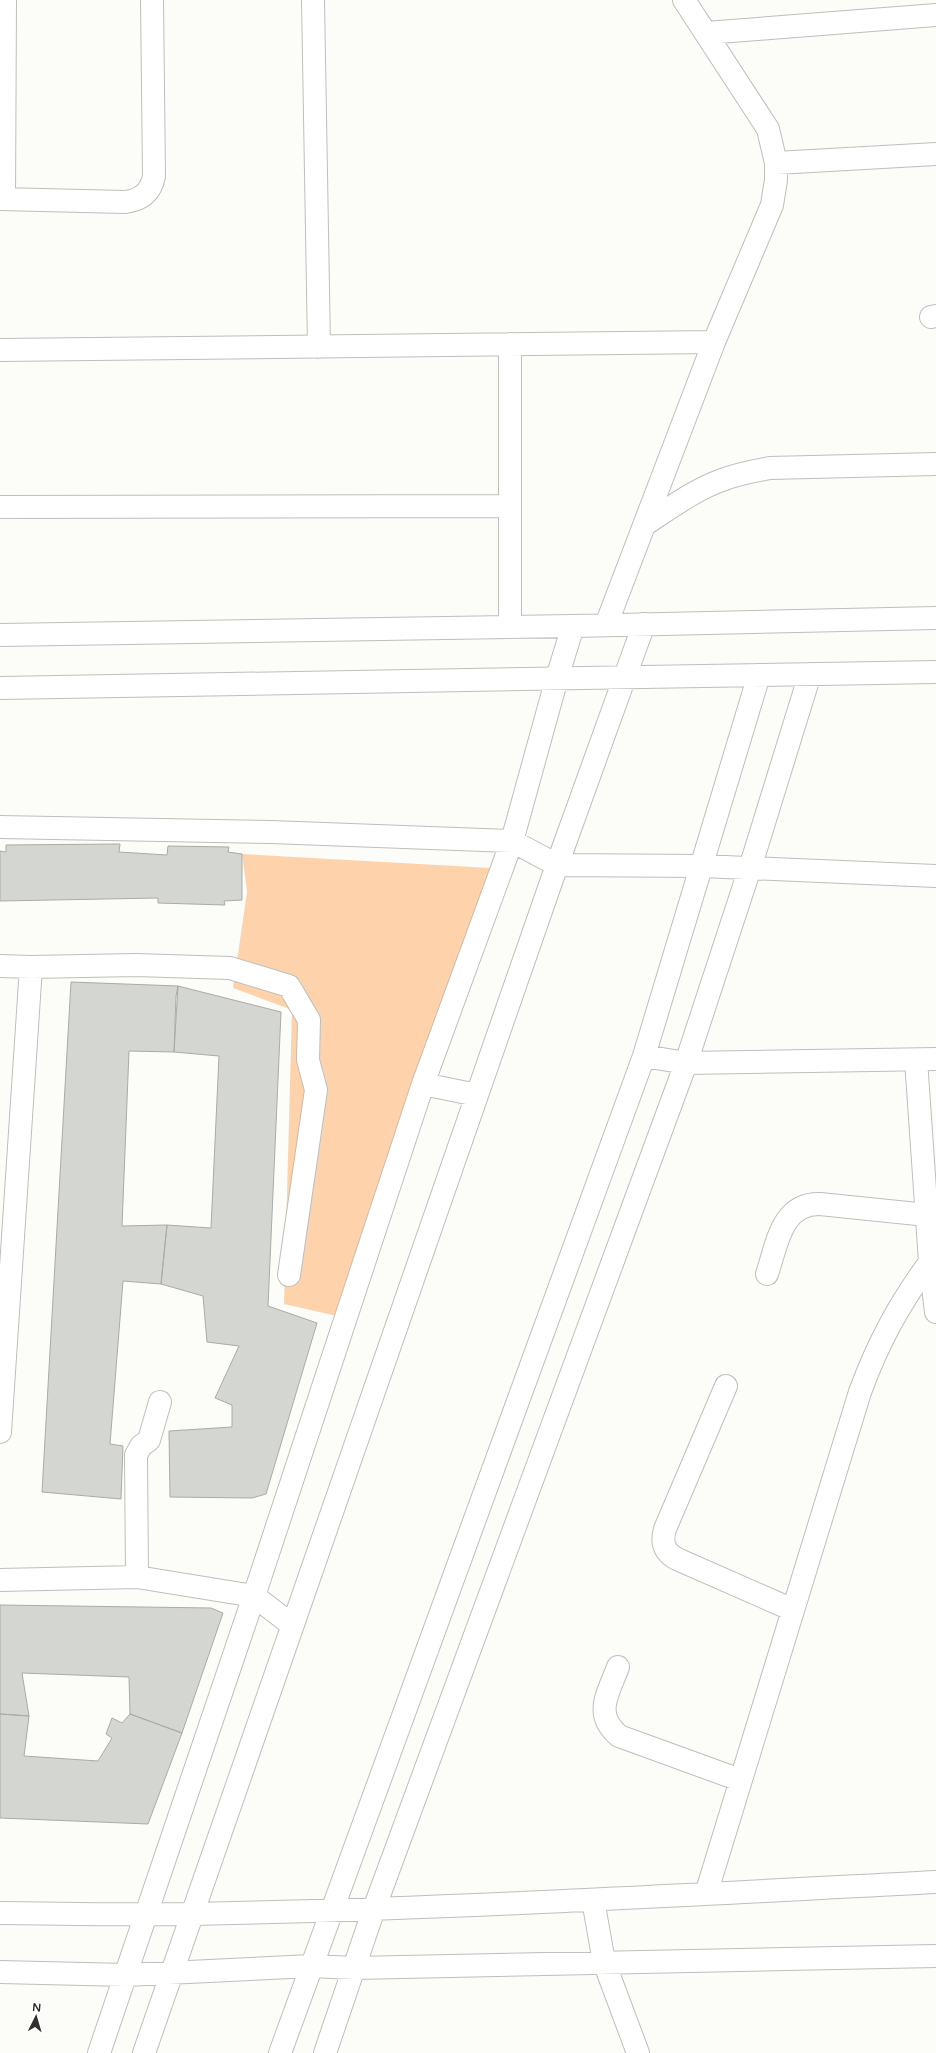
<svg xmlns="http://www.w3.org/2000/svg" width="936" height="2053" viewBox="0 0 936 2053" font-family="'Varela Round',sans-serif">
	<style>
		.green { fill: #fed3ab }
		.building { fill: #d4d6d2; stroke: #aaaba8 }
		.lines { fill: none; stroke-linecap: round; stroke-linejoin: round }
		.street-casing { stroke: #bebebb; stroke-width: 24 }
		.street { stroke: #fff; stroke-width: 22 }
	</style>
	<rect width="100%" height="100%" fill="#fcfcf8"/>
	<path class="green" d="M242,854L491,868L337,1316L284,1304L292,1010L233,988L247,892Z"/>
	<path class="building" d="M120,844L119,852L167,855L168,846L229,847L228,852L242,854V900L224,901L225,905L158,903V898L0,901V851L6,852V845Z
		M71,982L178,986L176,996L174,1052L129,1051L122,1226L167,1225L161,1284L123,1281L110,1444L123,1446L121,1499L42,1492Z
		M178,986L281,1012L268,1306L317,1323L266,1494L252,1498L170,1497L169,1431L232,1427V1405L215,1398L239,1346L207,1342L203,1296L161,1284L167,1225L211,1228L219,1056L174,1052Z
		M0,1605L211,1608L223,1613L182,1733L130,1714L129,1677L22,1673L29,1716L0,1714Z
		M0,1714L29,1716L24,1756L98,1761L112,1738L106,1734L112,1718L122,1723L130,1714L182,1733L148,1824L0,1818Z"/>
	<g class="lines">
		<g class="street-casing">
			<path id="street" d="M313,0L319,347
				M706,33L936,15
				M776,163L936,154
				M0,199L125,202C141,200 151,192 154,176L152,0
				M4,199L5,0
				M931,317L936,316
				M510,344V627
				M0,350L714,342
				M0,507L509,506
				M644,525C669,509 694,490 722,480C737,474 753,471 770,468L936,464
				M606,625L714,342L772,205L776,180V163L768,129L684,0
				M0,635L573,626L936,618
				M0,688L936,672
				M0,827L271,832L512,841L557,865L702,866L936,876
				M0,966L31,967L136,965L230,968L289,986L309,1020L308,1060L316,1090L289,1275
				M644,1056L686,1063L936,1059
				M916,1060L930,1262L936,1312
				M423,1084L477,1095
				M767,1274C777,1245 781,1203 820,1204L927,1215
				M726,1386L665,1529C661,1543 664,1552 677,1559L793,1610
				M0,1432L31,967
				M137,1577L136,1455L141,1446L149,1440L160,1402
				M0,1580L137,1577L254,1596L292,1625
				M618,1667C608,1694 593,1714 619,1736L740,1780
				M706,1894L860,1392C878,1343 899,1304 930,1262
				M593,1900L604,1962L638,2053
				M0,1913C64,1914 129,1915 193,1914C441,1909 688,1895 936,1882
				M0,1972L126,1975L311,1966L355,1968L936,1956
				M99,2053L254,1596L423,1084L512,841L557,678L573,626
				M144,2053L557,865L644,624
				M280,2053L644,1056L759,675
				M325,2053L374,1909L686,1063L750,868L810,674"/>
		</g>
		<use href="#street" class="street"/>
	</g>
	<g transform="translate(36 2017) rotate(5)" stroke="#ffffff" stroke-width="3" paint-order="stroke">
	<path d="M0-3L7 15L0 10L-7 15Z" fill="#30302f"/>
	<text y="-6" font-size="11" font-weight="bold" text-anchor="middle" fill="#30302f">N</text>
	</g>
</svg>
